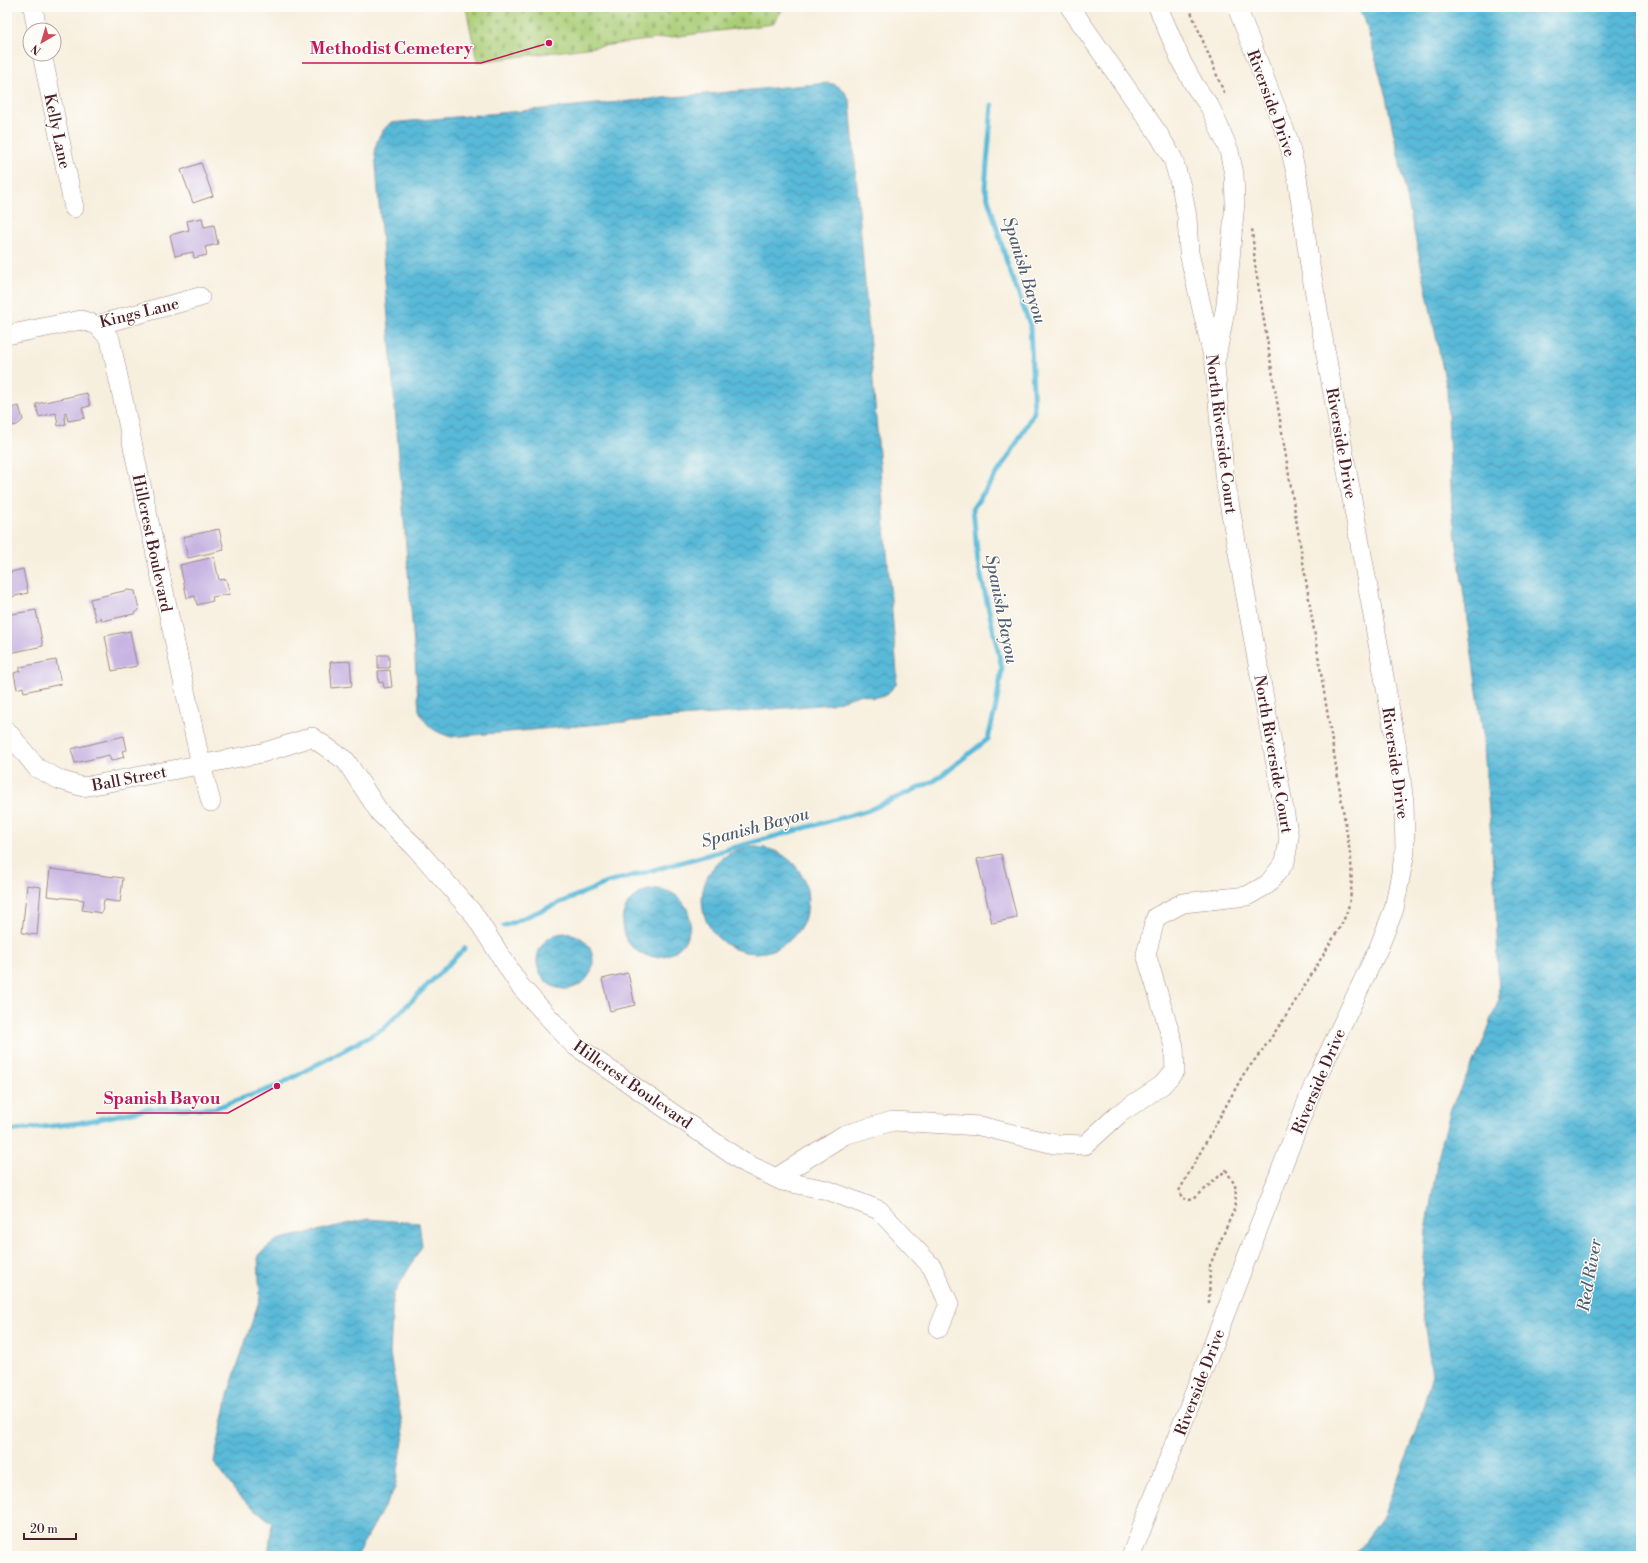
<svg xmlns="http://www.w3.org/2000/svg" width="1648" height="1563" viewBox="0 0 1648 1563" font-family="'Libre Bodoni',serif">
	<style>
		.cemetery { fill: url(#cemetery-stones); stroke: #7a7652 }
		.water { fill: url(#water-waves); stroke: #526c82 }
		.lines { fill: none; stroke-linecap: round; stroke-linejoin: round }
		.stream { stroke: #59b9d8; stroke-width: 5 }
		.building { fill: #c7b4e2 }
		.minor-casing { stroke: #a08784; stroke-width: 20 }
		.path { stroke: #a08784; stroke-width: 2.5; stroke-dasharray: 3 3; stroke-linecap: butt }
		.minor { stroke: #fff; stroke-width: 19 }
		.labels { text-anchor: middle; stroke-width: 3; stroke-linejoin: round; paint-order: stroke }
		.street-label { font-size: 16px; fill: #4a1f2b; stroke: #fdfcf7 }
		.water-label { font-size: 17px; font-style: italic; fill: #505d70; stroke: #fdfcf7 }
		.leader { fill: none; stroke: #c2185b; stroke-width: 1.5 }
		.callout-dot { fill: #c2185b; stroke: #fdfcf7; stroke-width: 1.5 }
		.callout-label { font-size: 17px; text-anchor: middle; font-weight: bold; fill: #c2185b; stroke: #fdfcf7; stroke-width: 3; stroke-linejoin: round; paint-order: stroke }
	</style>
	<defs>
		<pattern id="cemetery-stones" width="16" height="16" patternUnits="userSpaceOnUse"><rect width="16" height="16" fill="#aace78"/><path d="M2 7V4a2 2 0 0 1 4 0v3zM10 15v-3a2 2 0 0 1 4 0v3z" fill="#94b068"/></pattern>
		<pattern id="water-waves" width="16" height="10" patternUnits="userSpaceOnUse"><rect width="16" height="10" fill="#59b9d8"/><path d="M0 5q4-4 8 0t8 0" fill="none" stroke="#4c96af"/></pattern>
	</defs>
	<rect width="100%" height="100%" fill="#fdfcf7"/>
	<filter id="ink" filterUnits="userSpaceOnUse"><feTurbulence type="fractalNoise" baseFrequency=".025" numOctaves="2"/><feDisplacementMap in="SourceGraphic" scale="8" xChannelSelector="R" yChannelSelector="G"/><feConvolveMatrix kernelMatrix="1 2 1 2 8 2 1 2 1" color-interpolation-filters="sRGB"/></filter>
	<filter id="wash" filterUnits="userSpaceOnUse"><feTurbulence type="fractalNoise" baseFrequency=".012" numOctaves="4" result="noise"/><feDisplacementMap in="SourceGraphic" scale="16" xChannelSelector="R" yChannelSelector="G"/><feGaussianBlur stdDeviation="0.9" result="paint"/><feColorMatrix in="noise" values="0 0 0 0 0 0 0 0 0 0 0 0 0 0 0 0 0 1.4 0 .05"/><feComposite in="paint" operator="in"/></filter>
	<g filter="url(#wash)">
		<rect width="100%" height="100%" fill="#f7efde"/>
		<path class="cemetery" d="M466,7H784L773,24L477,62Z"/>
		<path class="water" d="M1356,7H1641V1556H1354L1382,1518L1416,1433L1432,1375L1421,1299L1426,1231L1438,1158L1451,1108L1483,1042L1499,1000L1496,902L1483,734L1452,509L1447,389L1386,97L1364,17Z
			M828,83C840,85 845,90 850,102L897,673L896,685L886,695L873,698L862,694L831,704L451,737C433,731 427,727 419,710L375,153C376,140 380,133 390,123Z
			M702 900a53 53 0 1 1 106 0a53 53 0 1 1-106 0Z
			M622 923a34 34 0 1 1 68 0a34 34 0 1 1-68 0Z
			M537 961a28 28 0 1 1 56 0a28 28 0 1 1-56 0Z
			M368,1219L419,1223L422,1246L393,1295L390,1354L404,1435L395,1488L356,1556H268L272,1523L238,1495L214,1462L229,1391L260,1298L258,1255L277,1240Z"/>
		<g class="lines">
			<path class="stream" d="M504,926L607,883L869,810L934,781L988,739L996,706L1002,668L978,563L973,508L1008,458L1034,412L1030,325L1008,266L985,188L992,105
				M7,1131L79,1123L148,1109L215,1108L277,1086L383,1029L465,948"/>
		</g>
		<g id="blocks">
			<path class="building" d="M201,163L213,196L193,203L181,170Z
				M202,218L204,227L214,225L218,244L205,247L207,255L194,258L193,252L175,256L170,235L189,230L187,221Z
				M87,393L90,406L82,408L85,418L68,421L66,412L64,413L66,424L58,426L56,413L39,417L36,404Z
				M19,406L23,420L17,425L7,427V409Z
				M7,484L11,498L7,499Z
				M219,529L224,550L188,558L183,537Z
				M214,557L219,580L226,579L230,594L212,597L213,601L197,605L195,596L187,598L180,565Z
				M23,569L28,593L7,598V573Z
				M128,590L135,591L139,610L134,614L102,621L101,617L96,621L90,599Z
				M36,610L43,646L10,653L7,641V615Z
				M130,631L137,666L112,671L105,636Z
				M378,655H389V668H378Z
				M56,660L61,684L24,692L23,687L17,689L14,673L20,671V667Z
				M350,661L352,686L332,688L330,662Z
				M390,670L392,687L384,688L383,682L379,683L378,671Z
				M124,736L127,750L122,751L124,757L111,761L109,755L75,763L71,749Z
				M1001,854L1017,918L992,923L977,859Z
				M50,869L123,878L120,902L104,900L102,913L82,910L84,900L47,896Z
				M27,885L41,887L37,935L22,933Z
				M628,973L635,1005L610,1011L602,979Z"/>
		</g>
	</g>
	<g filter="url(#ink)">
		<use href="#blocks" fill-opacity="0" stroke="#a08784" stroke-width="1"/>
		<g class="lines">
			<g class="minor-casing">
				<path id="minor" d="M33,7L37,30
					M1158,7L1182,63L1195,86L1210,107L1219,127L1229,151L1234,174L1235,202L1226,305L1216,358
					M42,54L74,208
					M97,325L110,339L201,765L211,802
					M7,335L81,320L97,325L200,297
					M7,731L37,768L60,780L83,787L262,753L312,737L346,761L380,813L414,846L473,913L520,986L574,1045L743,1162L782,1181L827,1190L879,1210L932,1267L949,1304L939,1328
					M776,1178L844,1135L893,1121L980,1126L1054,1144L1085,1145L1120,1113L1161,1086L1175,1071L1174,1046L1146,954L1156,917L1183,903L1247,896L1268,884L1285,862L1289,838L1224,474L1215,365L1189,253L1187,217L1182,190L1173,159L1159,135L1070,7
					M1131,1556L1315,1082L1379,947L1394,909L1405,852L1404,802L1397,749L1310,266L1297,177L1288,139L1237,7"/>
			</g>
			<path class="path" d="M1189,7L1225,95
				M1209,1303L1210,1265L1234,1210L1236,1196L1235,1185L1226,1170L1194,1199L1189,1200L1182,1198L1179,1191L1243,1075L1264,1048L1290,1010L1340,927C1353,904 1352,884 1351,859L1255,265L1252,227"/>
			<use href="#minor" class="minor"/>
		</g>
	</g>
	<g class="labels">
		<g class="street-label">
			<text transform="translate(1272 103) rotate(70)" y="6">Riverside Drive</text>
			<text transform="translate(58 131) rotate(78)" y="6">Kelly Lane</text>
			<text transform="translate(139 312) rotate(-14)" y="6">Kings Lane</text>
			<text transform="translate(1222 434) rotate(83)" y="6">North Riverside Court</text>
			<text transform="translate(1342 443) rotate(80)" y="6">Riverside Drive</text>
			<text transform="translate(153 543) rotate(78)" y="6">Hillcrest Boulevard</text>
			<text transform="translate(1274 754) rotate(80)" y="6">North Riverside Court</text>
			<text transform="translate(1396 763) rotate(82)" y="6">Riverside Drive</text>
			<text transform="translate(129 778) rotate(-11)" y="6">Ball Street</text>
			<text transform="translate(1318 1081) rotate(-67)" y="6">Riverside Drive</text>
			<text transform="translate(633 1084) rotate(35)" y="6">Hillcrest Boulevard</text>
			<text transform="translate(1199 1382) rotate(-69)" y="6">Riverside Drive</text>
		</g>
		<g class="water-label">
			<text transform="translate(1025 270) rotate(73)" y="6">Spanish Bayou</text>
			<text transform="translate(1002 609) rotate(79)" y="6">Spanish Bayou</text>
			<text transform="translate(755 827) rotate(-15)" y="6">Spanish Bayou</text>
			<text transform="translate(1589 1275) rotate(-80)" y="6">Red River</text>
		</g>
	</g>
	<path class="leader" d="M549 43L481 63H302M277 1086L228 1113H96"/>
	<g class="callout-dot">
		<circle cx="549" cy="43" r="4"/>
		<circle cx="277" cy="1086" r="4"/>
	</g>
	<g class="callout-label">
		<text x="391" y="54">Methodist Cemetery</text>
		<text x="162" y="1104">Spanish Bayou</text>
	</g>
	<rect width="1648" height="1563" fill="none" stroke="#fdfcf7" stroke-width="24"/>
	<g transform="translate(42 42) rotate(218)"><circle r="19" fill="#fdfcf7" stroke="#b5a4a5"/>
	<path d="M0-3L7 15L0 10L-7 15Z" fill="#d1495b"/>
	<text y="-6" font-size="11" font-weight="bold" text-anchor="middle" fill="#4a1f2b">N</text>
	</g>
	<path d="M24 1533v6h52v-6" fill="none" stroke="#4a1f2b" stroke-width="2"/>
	<text x="30" y="1533" font-size="12" fill="#4a1f2b" stroke="#fdfcf7" stroke-width="3" paint-order="stroke">20 m</text>
</svg>
